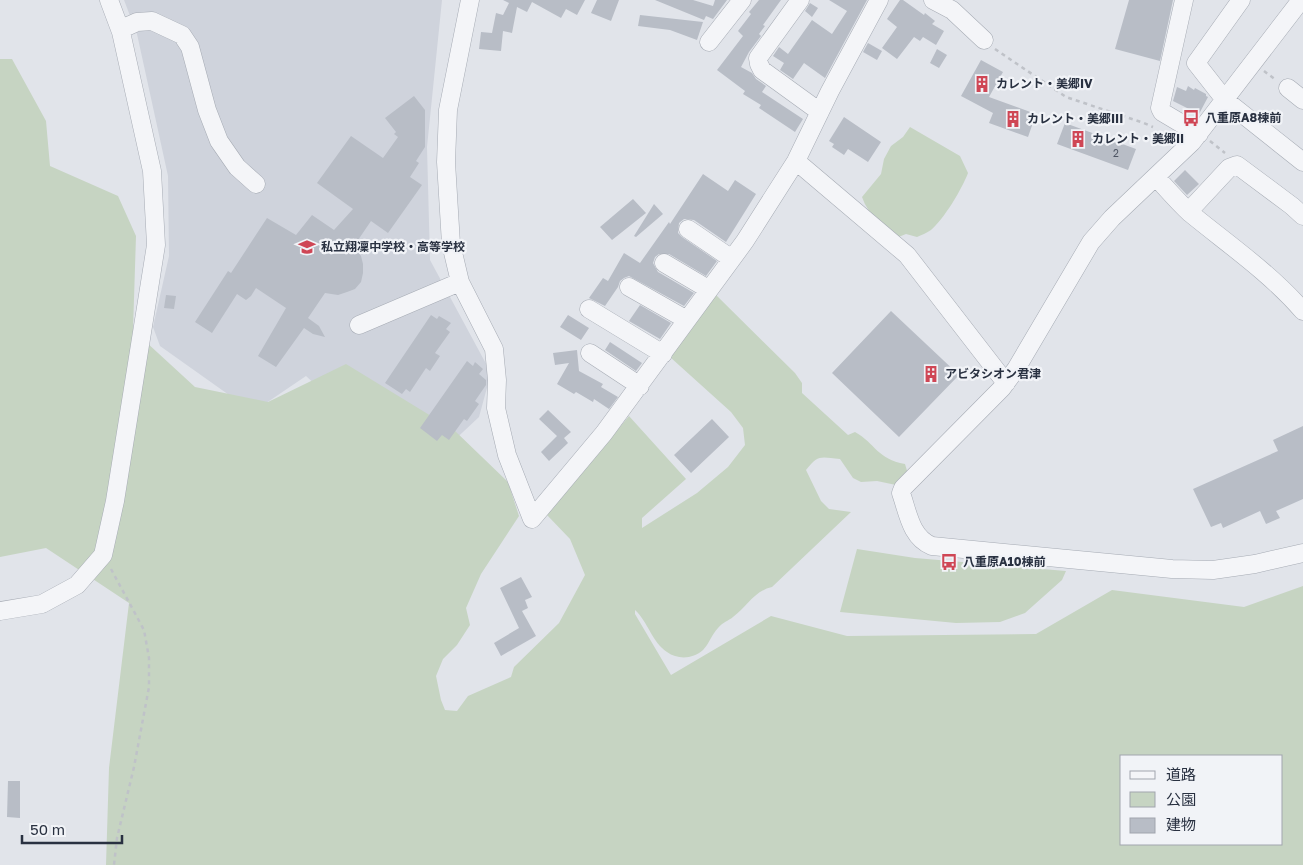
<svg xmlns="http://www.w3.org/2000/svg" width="1303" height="865" viewBox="0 0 1303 865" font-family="'Golos Text','Noto Sans JP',sans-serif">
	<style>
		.built { fill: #cfd3dc }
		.green { fill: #c6d4c2; fill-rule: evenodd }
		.building { fill: #b8bdc6 }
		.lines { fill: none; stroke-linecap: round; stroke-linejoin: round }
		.minor-casing { stroke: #a6abb4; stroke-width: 19 }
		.path { stroke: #bfc2c8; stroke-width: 2.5; stroke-dasharray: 4 4; stroke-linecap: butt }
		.minor { stroke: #f4f5f8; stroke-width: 18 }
		.labels { text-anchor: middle; stroke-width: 4.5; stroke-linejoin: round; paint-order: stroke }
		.number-label { font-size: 10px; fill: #4d5462 }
		.poi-label { font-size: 12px; font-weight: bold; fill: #293141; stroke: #f1f3f7; text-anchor: start }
	</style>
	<rect width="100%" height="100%" fill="#e1e4ea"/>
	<path class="built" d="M124,0H442L427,147L430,260L491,373L479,417L431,462L400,464L306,376L253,412L160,346L153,327L169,256L168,176L137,34Z"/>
	<path class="green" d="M0,59H12L46,121L50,166L118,196L136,236L133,330L195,387L268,402L346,364L454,430L508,482L519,516L481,574L466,608L470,625L457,645L443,659L436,676L441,700L445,710L457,711L468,696L511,677L514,667L559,623L585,575L570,539L547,515L629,416L686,479L642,518V528L697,493L728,467L745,445L743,428L731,412L670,357L714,293L795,373L802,383V393L848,435L855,432C876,444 877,459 905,464L908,474L896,485L877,481L861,482L853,478L840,459C821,457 818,454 806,470L821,501L829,509L851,512L772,587C754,591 747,607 733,617C728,621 723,622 718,628C712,634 709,644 703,650C693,659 678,660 667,652C652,642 648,622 635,610V614L671,675L771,616L847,636L1036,634L1112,590L1244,607L1303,586V865H106L109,768L129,603L46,548L0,557ZM1122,756H1282V844H1122Z
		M910,127L960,156L968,173C962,189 944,219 931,230C927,233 921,235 917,237L906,234L896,238C883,225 868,215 862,197L881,174L884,159L891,146L903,137Z
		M857,549L915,558L1066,571L1062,580L1025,613L1000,622L956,623L840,612Z"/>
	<path class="building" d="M503,0H585L577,15L566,9L561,18L532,2L527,12L517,7L512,33L503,31L501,51L479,49L481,32L492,33L496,13L503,15L509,3Z
		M597,0H619L611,21L591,13Z
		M655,0H693L713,6L715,0H727L713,19L706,16L704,20Z
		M759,0H781L763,25L765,26L759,34L761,36L749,52L741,67L752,73L756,79L766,86L762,92L803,119L795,132L759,108L761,105L743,94L745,91L717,70L743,36L738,31L751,14L749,12Z
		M829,0H867L825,78L804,63L793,79L780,70L784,63L773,56L779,47L788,54L812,20L832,34L847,11Z
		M900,0H903L924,15L925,13L935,21L932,24L944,31L936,45L923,37L920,41L914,37L897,59L882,48L897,27L887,19Z
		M1129,0H1173L1160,61L1115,49Z
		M810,3L818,8L812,17L805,11Z
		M640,15L703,22L697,40L670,30L638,26Z
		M868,43L882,51L877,60L863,52Z
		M937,49L947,55L939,68L930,63Z
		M981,60L1003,72L989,97L1036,114L1028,137L989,123L993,113L961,96Z
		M1188,86L1194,90L1195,88L1206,94V96L1208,97L1199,114L1173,101L1177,87L1186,91Z
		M414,96L425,110V147L416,161L419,163L410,177L422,185L388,233L371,221L354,246L361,256L363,264V273L361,282L355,289L347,292L338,295L325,293L308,318L319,326L325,337L313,334L304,328L276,367L258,356L286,308L256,288L251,296L246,300L237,294L212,333L195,322L228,271L231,273L267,218L296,235L312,215L334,230L353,209L317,183L351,136L383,158L398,137L394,134L396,132L385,118Z
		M844,117L881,142L868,162L848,149L844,155L832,147L834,144L829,141Z
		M1065,123L1136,149L1128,170L1057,144Z
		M1185,170L1199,184L1187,195L1174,181Z
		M703,174L728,191L735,180L756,194L726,242L694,220L684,219L679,223L678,233L682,237L717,261L706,276L669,254H659L655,257L653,263L658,272L694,293L684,306L629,276L624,278L620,281L618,287L605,306L589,298L603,278L608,281L624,253L640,263L669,222L670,224Z
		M633,199L646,213L612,240L600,227Z
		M654,204L663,214L636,237L634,236Z
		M166,295L176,296L174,309L164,308Z
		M640,305L671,323L660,339L629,321Z
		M891,311L959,375L899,437L832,373Z
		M431,315L437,319L439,316L451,323L446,329L450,332L435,353L440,356L430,371L426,368L410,392L406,389L402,394L385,383Z
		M568,315L589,328L581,340L560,327Z
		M610,342L642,363L636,371L605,350Z
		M577,350L579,371L603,384L601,387L618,397L609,409L594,399L593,402L576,392L574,394L557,384L569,363L555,365L553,353Z
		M467,361L473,366L475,362L483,369L479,374L486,380V385L475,401L479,404L467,421L464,419L449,440L442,435L437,441L420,428Z
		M548,410L571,432L564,438L568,443L549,461L541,452L557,436L539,419Z
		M712,419L729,437L691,473L674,455Z
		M1303,426V499L1276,511L1280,518L1266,524L1260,511L1223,528L1221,523L1211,527L1193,489L1278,451L1273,440Z
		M521,577L532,597L525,600L528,608L522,611L536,636L501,656L494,643L519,628L500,588Z
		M8,781H20V818L7,817Z"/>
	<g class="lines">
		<g class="minor-casing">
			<path id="minor" d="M470,0L448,110L446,162L451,244L460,282L494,349L497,380L496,408L507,455L532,519L604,433L745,241L796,161L830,91L879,0
				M800,0L758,58L759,64L762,70L820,112
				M933,0L952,10L984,40
				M1184,0L1160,108L1162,112L1199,134
				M1241,0L1196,63L1225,100L1303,162
				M1301,0L1192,142L1112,218L1091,242L1016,369L1002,388L903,488L901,493C908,513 911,538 932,546L1172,569L1213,570L1255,564L1303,553
				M121,32L126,27L137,22L152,21L182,35L190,47L207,110L219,141L237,167L256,184
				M709,42L742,0
				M1288,88L1303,100
				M796,161L907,255L1006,383
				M1156,177C1167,189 1178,202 1190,213C1229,245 1270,273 1303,311
				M1189,211L1229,168L1237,165L1292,206L1303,216
				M688,229L732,259
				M664,263L708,289
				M629,287L687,320
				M589,309L663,354
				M359,325L460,282
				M590,353L640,386
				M0,611L42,604L77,585L103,555L115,501L156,245L152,171L121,32L109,0"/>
		</g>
		<path class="path" d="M995,49L1066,97L1144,123L1153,127
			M1264,71L1276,80
			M1210,141L1225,153
			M111,569L144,630L149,658V687L134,767L117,838L114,865"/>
		<use href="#minor" class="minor"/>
	</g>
	<defs>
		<g id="building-bare" transform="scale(1.35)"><path d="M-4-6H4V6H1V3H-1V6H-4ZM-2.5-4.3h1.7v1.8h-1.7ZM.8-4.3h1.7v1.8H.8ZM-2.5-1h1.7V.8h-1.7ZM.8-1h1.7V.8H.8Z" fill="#cf4655" stroke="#f1f3f7" stroke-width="2.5" paint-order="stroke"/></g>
		<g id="bus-bare" transform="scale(1.35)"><path d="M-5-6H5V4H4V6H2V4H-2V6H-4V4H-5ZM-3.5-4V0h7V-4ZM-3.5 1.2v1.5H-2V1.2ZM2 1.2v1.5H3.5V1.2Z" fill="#cf4655" stroke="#f1f3f7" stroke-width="2.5" paint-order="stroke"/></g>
		<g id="school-bare" transform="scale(1.35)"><path d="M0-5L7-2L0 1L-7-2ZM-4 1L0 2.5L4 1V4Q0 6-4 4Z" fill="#cf4655" stroke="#f1f3f7" stroke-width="2.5" paint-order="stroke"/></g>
	</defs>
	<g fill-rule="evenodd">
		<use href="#building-bare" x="982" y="84"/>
		<use href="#bus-bare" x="1191" y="118"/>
		<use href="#building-bare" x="1013" y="119"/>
		<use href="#building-bare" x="1078" y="139"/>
		<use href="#school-bare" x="307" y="247"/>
		<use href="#building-bare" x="931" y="374"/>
		<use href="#bus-bare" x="949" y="562"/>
	</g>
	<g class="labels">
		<g class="number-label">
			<text x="1116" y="157">2</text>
		</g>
		<g class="poi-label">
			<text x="996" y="88">カレント・美郷IV</text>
			<text x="1205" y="122">八重原A8棟前</text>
			<text x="1027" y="123">カレント・美郷III</text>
			<text x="1092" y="143">カレント・美郷II</text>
			<text x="321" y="251">私立翔凜中学校・高等学校</text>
			<text x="945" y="378">アビタシオン君津</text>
			<text x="963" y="566">八重原A10棟前</text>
		</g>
	</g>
	<rect x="1120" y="755" width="162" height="90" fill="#f1f3f7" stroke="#a1a5ae"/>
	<rect x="1130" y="771" width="25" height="8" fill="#f4f5f8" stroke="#a1a5ae"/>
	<text x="1166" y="780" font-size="15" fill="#293141">道路</text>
	<rect x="1130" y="792" width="25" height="15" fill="#c6d4c2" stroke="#a1a5ae"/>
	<text x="1166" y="805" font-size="15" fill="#293141">公園</text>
	<rect x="1130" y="818" width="25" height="15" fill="#b8bdc6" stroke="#a1a5ae"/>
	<text x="1166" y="830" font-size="15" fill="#293141">建物</text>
	<path d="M22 835v8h100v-8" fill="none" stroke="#293141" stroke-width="2.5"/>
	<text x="30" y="835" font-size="15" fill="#293141" stroke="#f1f3f7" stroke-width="4" paint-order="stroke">50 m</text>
</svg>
